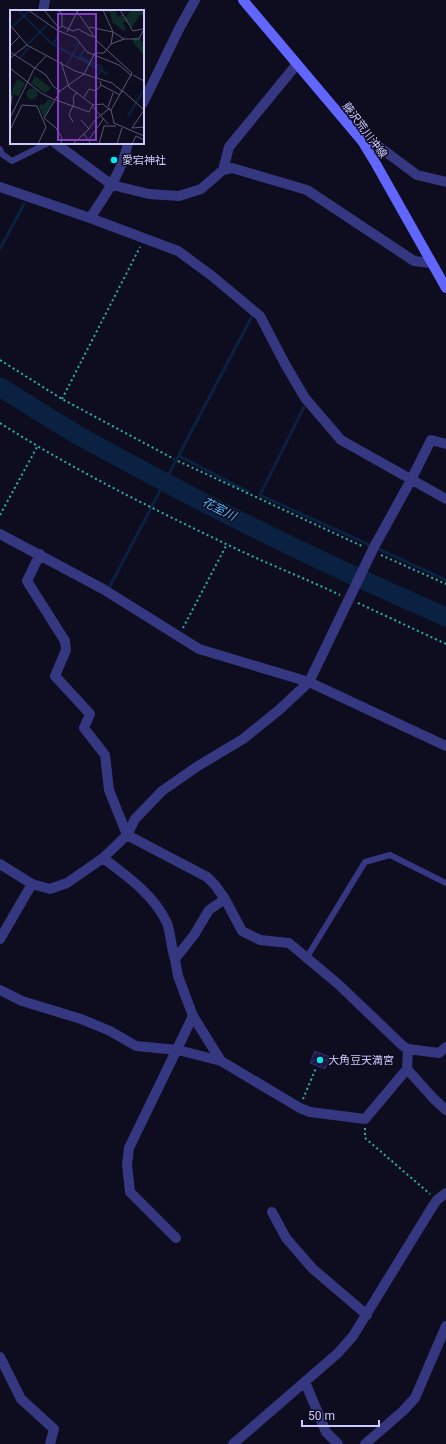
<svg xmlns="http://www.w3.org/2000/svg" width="446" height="1444" viewBox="0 0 446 1444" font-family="Roboto,'Noto Sans JP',sans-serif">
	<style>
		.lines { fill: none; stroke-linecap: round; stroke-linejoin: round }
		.stream { stroke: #0a2141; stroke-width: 3 }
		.river { stroke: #0a2141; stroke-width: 19 }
		.building { fill: url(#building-hatch); stroke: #33296e }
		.path { stroke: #2ab3a4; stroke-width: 2; stroke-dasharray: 2 3; stroke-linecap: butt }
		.service { stroke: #353780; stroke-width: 6 }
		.minor { stroke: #353780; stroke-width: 10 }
		.secondary { stroke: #6166ff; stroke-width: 10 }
		.poi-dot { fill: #00eaf5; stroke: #0e0c1f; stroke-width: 1.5 }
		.labels { text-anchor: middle; stroke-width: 3; stroke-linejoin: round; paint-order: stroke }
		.street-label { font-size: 11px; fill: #cdcaff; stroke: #0e0c1f }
		.poi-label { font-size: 11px; fill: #cdcaff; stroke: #0e0c1f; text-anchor: start }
		.water-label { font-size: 12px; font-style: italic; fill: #58bbff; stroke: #0e0c1f }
		.inset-river { fill: none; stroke: #0a2141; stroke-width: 2 }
		.inset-road { fill: none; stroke: #5a5879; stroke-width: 1 }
		.view { fill: #833cc5; fill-opacity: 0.15; stroke: #833cc5; stroke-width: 2 }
		.inset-edge { fill: none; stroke: #cdcaff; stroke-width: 2 }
	</style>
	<defs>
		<pattern id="building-hatch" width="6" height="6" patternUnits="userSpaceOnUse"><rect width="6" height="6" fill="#1e1741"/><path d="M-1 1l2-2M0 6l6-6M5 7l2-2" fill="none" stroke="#3e375e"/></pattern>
	</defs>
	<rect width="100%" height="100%" fill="#0e0c1f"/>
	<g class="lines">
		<path class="stream" d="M0,249L24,204
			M304,407L260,495L446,580
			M179,456L249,492
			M110,586L251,318"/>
		<path class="river" d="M0,387C28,404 56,423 85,439C202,504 323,564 446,617"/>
	</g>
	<path class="building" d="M315,1051L330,1057L325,1069L310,1063Z"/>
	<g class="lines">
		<path class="path" d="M0,360L62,399L174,459
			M62,399L140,247
			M0,423C72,469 149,507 226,544C263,562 302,577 340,595
			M178,461L364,547
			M0,515L37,447
			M381,555L446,584
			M358,603L446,644
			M183,628L227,544
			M303,1099L316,1068
			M365,1128V1138L430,1194"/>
		<path class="service" d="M0,149L2,154L12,161L48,143
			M307,957L365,862L390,855L446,883"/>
		<path class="minor" d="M43,11L45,0
			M143,103L180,27L195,0
			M362,141L378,146L417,175L446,182
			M55,143L112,185L149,194L179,196L201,189L223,170L232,168L307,190L414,261L431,263
			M223,170L229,147L297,64
			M0,187L90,218L178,251L212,276L260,316L285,364L305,398L341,440L446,499
			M90,218C106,194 122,172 128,143
			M0,534L103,589L199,649L309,682L446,746
			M40,554L27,581L65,641L66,650L55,676L90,714L84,728L105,755L109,790L127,835L207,877L215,885L225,899L242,931L260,940L289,943L338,984L403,1046L408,1049L439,1053L446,1047
			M103,858C127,876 154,895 167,923C171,934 171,948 175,959
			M0,864L32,884L50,889L67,883L103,858L127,835L135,819L162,791L198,766L243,739L279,710L309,682L374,547L411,480L431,440L446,444
			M0,939L32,884
			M0,990L22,1001L81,1019L110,1031L136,1046L178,1050L221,1061L300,1108L310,1112L365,1119L407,1069L408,1049
			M193,1016L221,1061
			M407,1069L433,1098L446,1110
			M272,1212L286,1238L313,1269L367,1315
			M176,1238L130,1192L127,1165L129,1148L193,1016L178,976L175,959L194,935L209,910L225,899
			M0,1357L21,1399L54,1429L50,1444
			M305,1382L326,1432L338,1444
			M233,1444L338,1353L353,1336L431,1209L437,1200L446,1193
			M365,1444L403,1411L415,1398L446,1326"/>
		<path class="secondary" d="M243,0L362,141L376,164L446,288"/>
	</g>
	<g class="poi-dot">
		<circle cx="114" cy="160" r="4"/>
		<circle cx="320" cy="1060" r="4"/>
	</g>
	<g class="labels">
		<g class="street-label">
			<text transform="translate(365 130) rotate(53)" y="4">藤沢荒川沖線</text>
		</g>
		<g class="poi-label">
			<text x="122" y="164">愛宕神社</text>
			<text x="328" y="1064">大角豆天満宮</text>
		</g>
		<g class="water-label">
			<text transform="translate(219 509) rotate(27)" y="4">花室川</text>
		</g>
	</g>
	<g transform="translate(10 10)">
		<rect width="134" height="134" fill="#0e0c1f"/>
		<path d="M25,66L41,78L38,81L35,83L21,73Z" fill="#0f2a27"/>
		<path d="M94,0H105L108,7L117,0L112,7L115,8L121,0H134V5H130L122,17L115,11L113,13L116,20L114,21L102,12L100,3ZM127,27L134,33V46L123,32V28ZM38,89L43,91L34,107L29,97L31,94L34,95Z" fill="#0f2a27"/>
		<path d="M7,69L15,73L9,86L0,84ZM16.5 84a5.5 5.5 0 1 1 11 0a5.5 5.5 0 1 1-11 0Z" fill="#0f2a27"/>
		<path class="inset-river" d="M8,0L42,34L98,64M3,16L18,2M18,34L37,15M43,35L49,23M74,40L70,47L92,57L87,67M11,47L19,37M57,55L69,33M118,106L133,81"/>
		<path class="inset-road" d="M18,0L47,20L66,28L77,42L109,55L122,66M34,0L49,18L52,16L63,21L68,19L83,27M47,0L52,3V16M66,0L88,32L122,63L101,100L104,113L134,126M93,0L103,22M110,0L123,21L133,19M0,15L17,35L65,61L102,73L113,82M79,17L103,22L114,29M57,22L68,0M101,34L103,22M0,36L10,26M0,42L36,65L43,76L50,81M0,48L17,35M51,52L59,77L83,95M0,58L31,83L45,90L34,108L46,118L52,128L51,134M123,65L134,71M90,71L91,75L110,85M113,81L134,100M0,85L2,86L0,99M74,87L79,79L86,81L91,75M45,90L50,81L74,64L85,43H94L101,34L114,29H129L134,19M46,90L79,102L83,95L93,94L101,101M83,97L98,114M98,97L103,83M0,108L24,59L37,45M71,110L79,119M63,112L59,105L64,93L63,88L67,82M122,118L134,100M122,118L134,117M0,120L12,95L27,96L36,117L28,134M74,124L81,134M78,131L94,108M44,134H60M63,134L78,120L86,109L100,98M89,134L94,116H106M107,134L112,118M122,134L126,126L134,130"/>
		<path class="view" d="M48,4H86V130H48Z"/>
		<rect width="134" height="134" class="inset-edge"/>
	</g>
	<path d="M302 1420v6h77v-6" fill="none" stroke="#cdcaff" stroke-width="2"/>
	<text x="308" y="1420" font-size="12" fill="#cdcaff" stroke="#0e0c1f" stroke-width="3" paint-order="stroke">50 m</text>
</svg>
